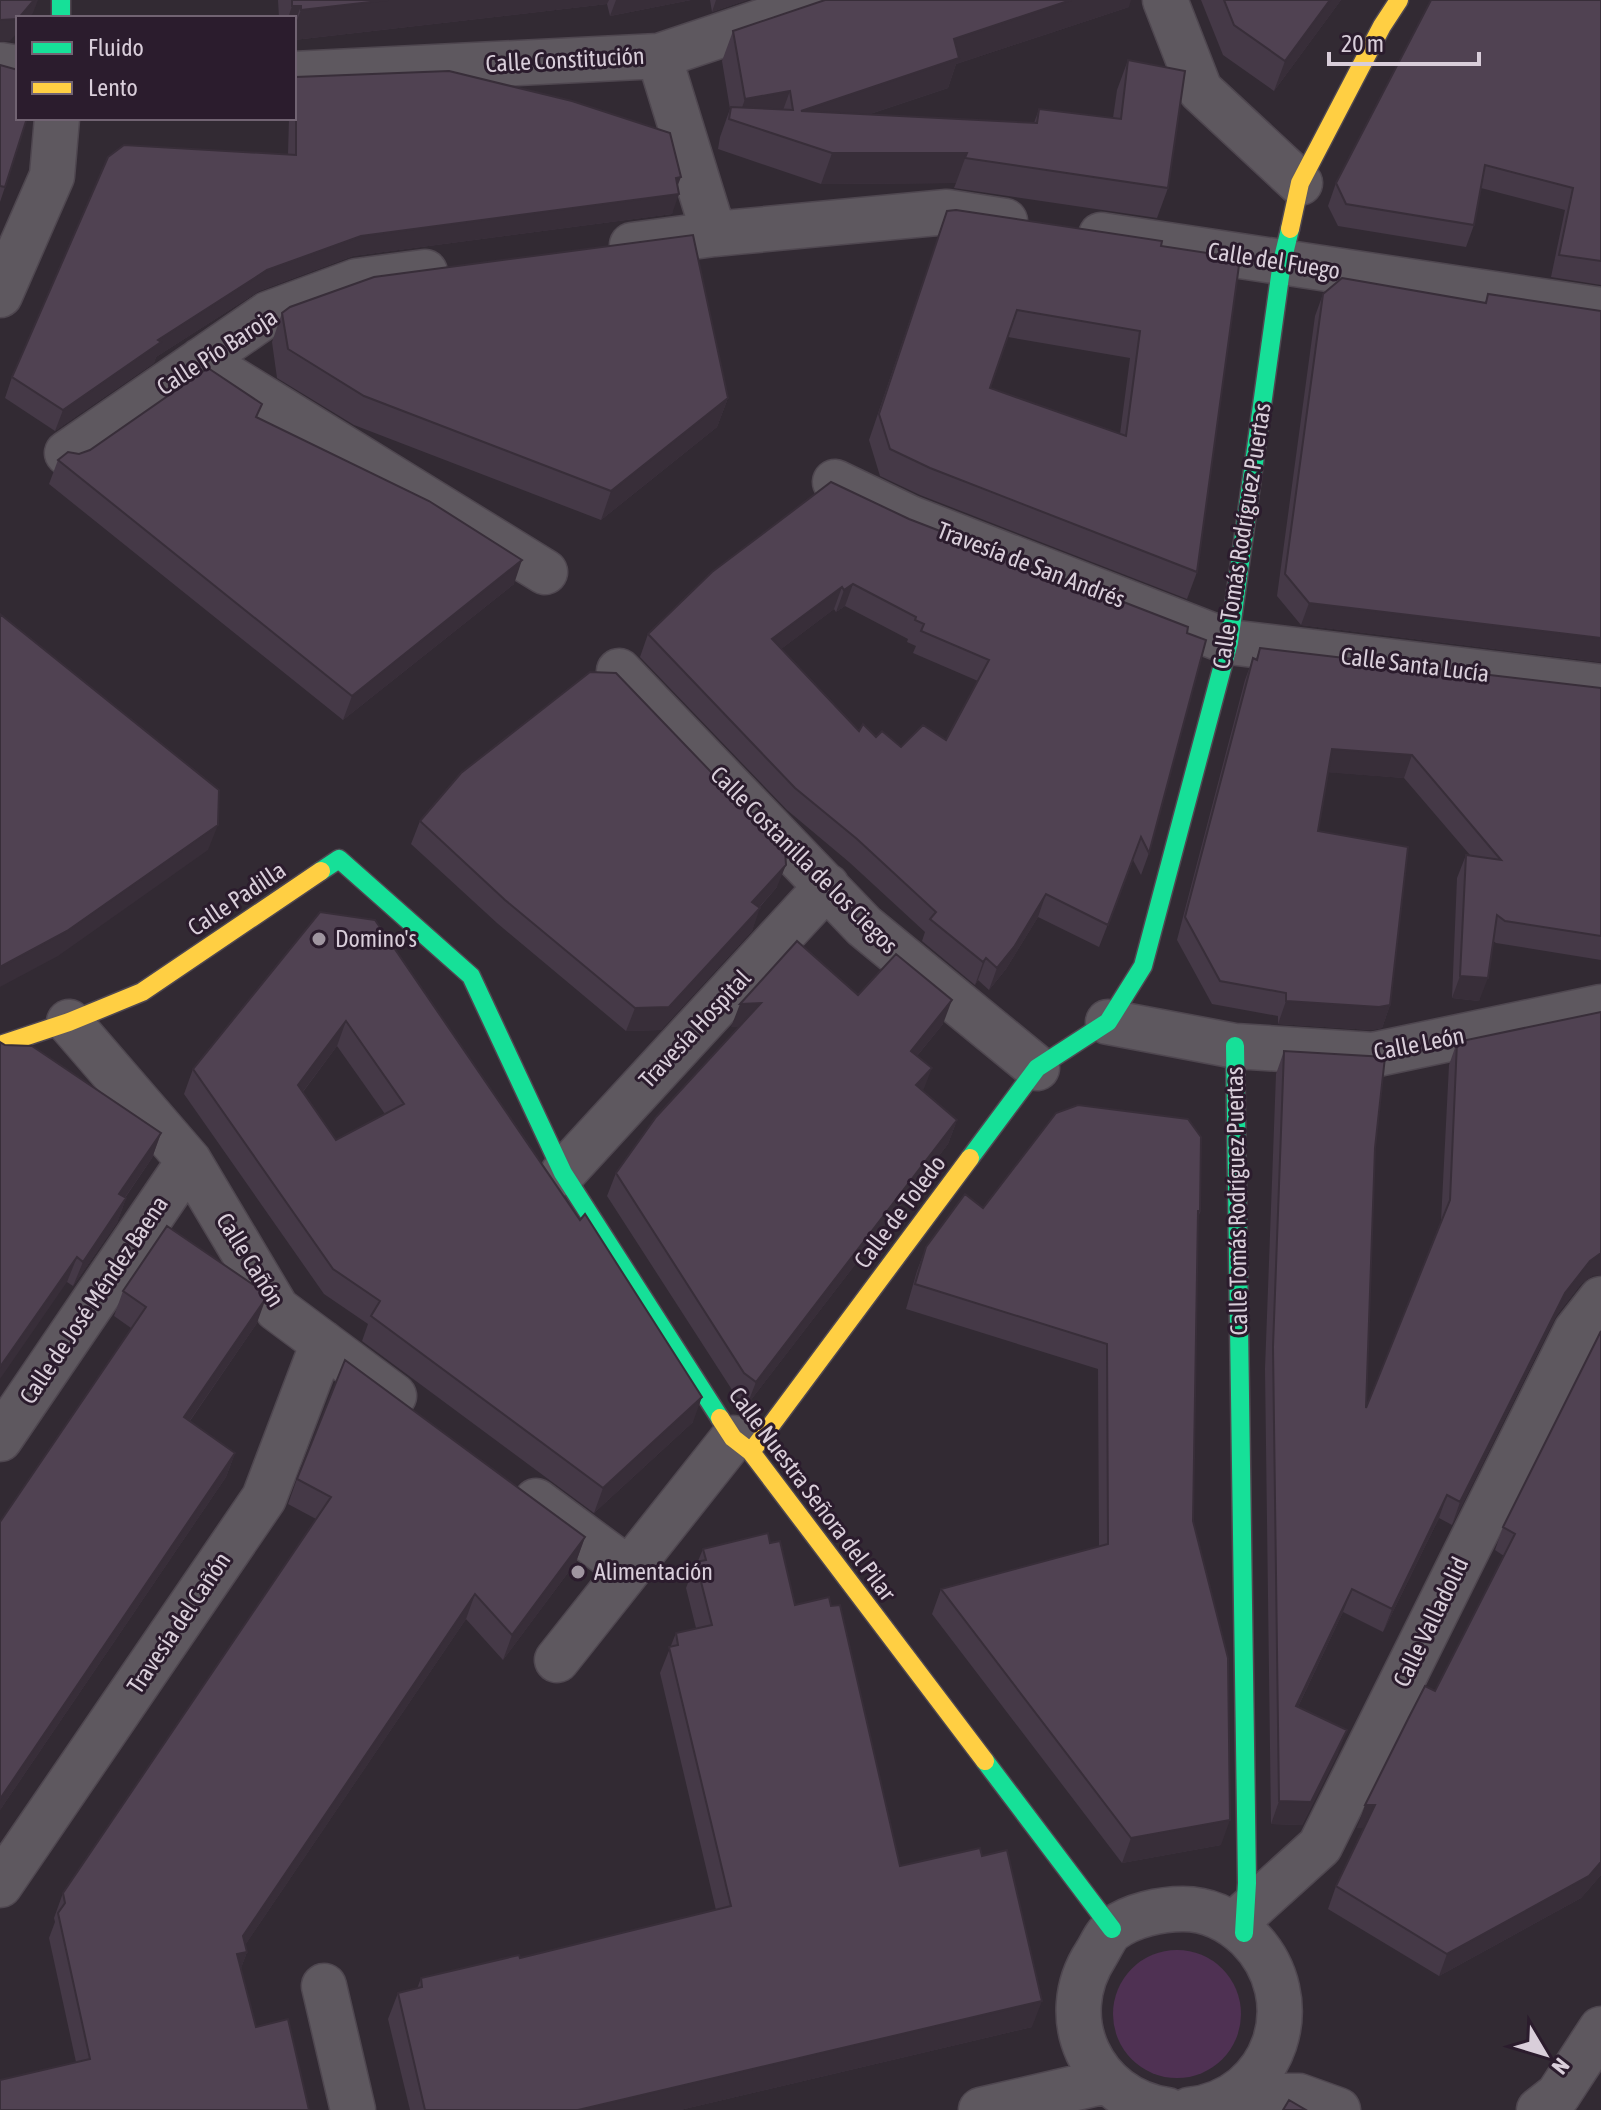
<svg xmlns="http://www.w3.org/2000/svg" width="1601" height="2110" viewBox="0 0 1601 2110" font-family="'Asap Condensed',sans-serif">
	<style>
		.green { fill: #4f3153 }
		.lines { fill: none; stroke-linecap: round; stroke-linejoin: round }
		.street-casing { stroke: #4f4750; stroke-width: 47 }
		.fast-casing { stroke: #4f4750; stroke-width: 21 }
		.slow-casing { stroke: #4f4750; stroke-width: 21 }
		.street { stroke: #5e585f; stroke-width: 44 }
		.fast { stroke: #16e098; stroke-width: 18 }
		.slow { stroke: #ffcf43; stroke-width: 18 }
		.wall { fill: #453947; fill-rule: evenodd }
		.shaded-wall { fill: #382e39 }
		.building { fill: #504252; stroke: #382e39; stroke-width: 2; fill-rule: evenodd }
		.poi-dot { fill: #9f95a0; stroke: #2b1c2d; stroke-width: 3 }
		.labels { text-anchor: middle; stroke-width: 6; stroke-linejoin: round; paint-order: stroke }
		.street-label { font-size: 24px; fill: #d9ceda; stroke: #2b1c2d }
		.poi-label { font-size: 24px; fill: #d9ceda; stroke: #2b1c2d; text-anchor: start }
	</style>
	<rect width="100%" height="100%" fill="#322a33"/>
	<path class="green" d="M1113 2014a64 64 0 1 1 128 0a64 64 0 1 1-128 0Z"/>
	<g class="lines">
		<g class="street-casing">
			<path id="street" d="M1165,0L1200,90L1300,183
				M659,56L714,234
				M0,65L18,68
				M294,74L659,56L826,0
				M1101,235L1601,310
				M632,245L714,234L947,212L1005,221
				M0,295L52,176L57,118
				M201,360L545,572
				M67,453L268,314L357,281L425,272
				M835,482L910,518L1229,642L1601,687
				M619,671L864,926L1037,1068
				M69,1022L189,1161L277,1309L394,1396
				M1108,1022L1235,1046L1373,1055L1601,1007
				M563,1173L827,886
				M0,1439L189,1161
				M536,1501L628,1569
				M557,1660L733,1438
				M0,1885L264,1498L323,1343
				M1234,1924L1320,1846L1576,1331L1601,1299
				M324,1986L353,2110
				M1233,2096H1299L1338,2110
				M981,2110L1106,2081
				M1167,2110C1092,2099 1054,2018 1096,1954C1101,1946 1106,1934 1113,1929C1132,1915 1161,1909 1183,1909C1208,1909 1230,1920 1248,1937C1310,1999 1276,2101 1189,2110
				M1539,2110L1558,2095L1601,2029"/>
		</g>
		<g class="fast-casing">
			<path id="fast" d="M61,0V18
				M321,871L339,859L471,976L563,1173L720,1418
				M1235,1046L1247,1883L1244,1933
				M970,1158L1037,1068L1108,1022L1143,966L1229,642L1282,262L1290,229
				M985,1761L1112,1929"/>
		</g>
		<g class="slow-casing">
			<path id="slow" d="M1290,229L1300,183L1382,26L1399,0
				M0,1045L69,1022L142,992L321,871
				M720,1418L733,1438L751,1452L985,1761
				M751,1452L970,1158"/>
		</g>
		<use href="#street" class="street"/>
		<use href="#fast" class="fast"/>
		<use href="#slow" class="slow"/>
	</g>
	<path class="wall" d="M278,0H691L610,16L607,4L294,40V18H279Z
		M710,0H747L712,12Z
		M1201,0H1341L1274,91L1223,55Z
		M1601,0V285L1551,277L1565,210L1481,188L1474,225L1466,247L1338,226L1328,206L1336,183Z
		M1129,7L956,64L948,88L870,114L1034,123L1039,109L1113,118L1117,90L1128,60L1168,188L1157,218L954,188L956,183L821,184L718,149L720,137L730,109L722,61L733,31Z
		M0,65L5,187L0,202Z
		M296,77L678,186L672,214L353,256L259,291L156,357L154,363L55,431L5,398L12,377L288,154L289,118H294V84Z
		M947,211L1161,246L1197,572L1187,599L920,495L880,476L869,440ZM1008,337L1130,358L1120,434L990,388Z
		M1323,294L1485,303L1488,294L1601,311V662L1301,625L1277,596L1315,316Z
		M282,313L728,398L717,427L601,520L354,425L277,378L272,342Z
		M257,418L514,584L343,720L49,484L58,460L79,454Z
		M909,519L1188,627L1149,853L1141,875L1133,860L1099,947L1038,917L1006,969L989,990L978,980L975,985L922,941L925,932L849,862L787,810L640,657L648,634ZM845,606L908,639L907,642L916,646L913,653L978,681L946,740L901,747L859,731L781,649L834,609L836,612Z
		M1260,648L1601,688V960L1496,943L1493,941L1479,1001L1452,998L1457,878L1466,855H1470L1404,778L1328,772L1318,831L1390,1005L1382,1028L1371,1030L1278,1024V1016L1212,1004L1177,940L1245,680L1253,658L1256,659Z
		M420,821L777,887L759,908L752,931L661,1030L626,1031L497,923L411,844Z
		M320,912L693,1422L594,1513L362,1341L368,1324L324,1294L184,1094L193,1069ZM337,1046L385,1114L336,1140L303,1092Z
		M858,995L943,1024L917,1056L923,1091L957,1120L948,1144L747,1405L736,1396L607,1196L616,1173L739,1027H731Z
		M0,1042L161,1133L152,1158L125,1198H126L117,1223L73,1286L67,1282Z
		M1457,1042L1592,1276L1581,1284L1556,1316L1452,1525L1439,1518L1383,1632L1343,1612L1298,1707L1338,1753L1302,1825L1271,1824L1265,1369L1276,1074L1284,1051L1375,1148L1366,1408L1441,1221L1449,1065Z
		M983,1208L1200,1211L1198,1219L1193,1521L1221,1845L1122,1863L932,1614L941,1589L1099,1547L1098,1369L906,1309L917,1271L926,1247Z
		M123,1291L257,1323L190,1421L235,1453L226,1477L0,1810L131,1328L114,1316Z
		M1601,1331V1875L1581,1898L1439,1976L1328,1909L1336,1886L1364,1828H1357L1435,1691L1504,1556L1495,1550L1503,1527Z
		M297,1479L585,1537L576,1562L503,1660L466,1619L245,1945L247,1952L241,1968L256,2027L309,2110L76,2062L49,1938L55,1922L54,1918L63,1893L316,1519L288,1504Z
		M770,1543L900,1866L1032,2027L680,2110H410L388,2019L398,1993L417,1989L421,1978L520,1958L716,1910L660,1673L676,1633L696,1628L686,1588L696,1562L698,1561L703,1549Z"/>
	<path class="shaded-wall" d="M34,0H38L33,13L29,18H19Z
		M388,0H609L607,4L294,40V28L301,10Z
		M616,0H691L610,16Z
		M716,0H747L712,12Z
		M1071,0H1131L1129,7L956,64L948,88L792,140L801,111L954,39Z
		M1330,0H1341L1274,91L1285,61Z
		M292,6H301L294,24V18H288Z
		M18,19V32L10,41L0,42V20Z
		M790,91L779,121L737,122L745,99Z
		M832,153H967L956,183L821,184Z
		M681,177L674,195L679,194L672,214L353,256L259,291L156,357L154,363L55,431L63,410L158,340L267,270L361,236Z
		M728,398L717,427L601,520L611,491Z
		M522,560L514,584L343,720L352,696Z
		M853,584L845,606L836,612L844,590Z
		M842,587L834,609L764,662L772,639Z
		M1309,603L1601,638V662L1301,625Z
		M1332,749L1412,755L1404,778L1323,772Z
		M218,825L208,850L58,956L0,987V967Z
		M786,865L777,887L744,924L752,902Z
		M1046,894L1038,917L1006,969L989,990L997,968Z
		M760,908L752,931L661,1030L626,1031L635,1008Z
		M986,958L978,980L975,985L983,962Z
		M1460,976L1488,978L1479,1001L1452,998Z
		M952,1000L943,1024L902,1074L911,1051Z
		M1286,1001L1390,1005L1382,1028L1371,1030L1278,1024Z
		M761,1003L752,1027H731L740,1004Z
		M346,1021L337,1046L289,1110L298,1085Z
		M932,1068L923,1091L916,1085Z
		M957,1120L948,1144L747,1405L756,1382Z
		M161,1133L152,1158L110,1219L119,1194Z
		M126,1198L117,1223L73,1286L83,1262Z
		M1601,1253V1275L1592,1276L1581,1284L1556,1316L1452,1525L1460,1502L1565,1293L1590,1261Z
		M77,1257L67,1282L0,1379V1367Z
		M266,1298L257,1323L175,1442L184,1417Z
		M702,1397L693,1422L594,1513L603,1488Z
		M235,1453L226,1477L0,1810V1799Z
		M1447,1495L1439,1518L1383,1632L1392,1609Z
		M585,1537L576,1562L503,1660L512,1635Z
		M1352,1589L1343,1612L1288,1728L1296,1706Z
		M475,1594L466,1619L239,1954L247,1952L238,1976L228,1979L243,1936Z
		M1347,1730L1338,1753L1302,1825L1271,1824L1279,1801Z
		M1365,1805H1375L1366,1828H1357Z
		M1230,1820L1221,1845L1122,1863L1131,1838Z
		M1601,1862V1875L1581,1898L1439,1976L1447,1954Z
		M1042,2001L1032,2027L680,2110H578Z"/>
	<path class="building" d="M0,0H34L18,19L0,20Z
		M292,0H388L301,10V6H292Z
		M825,0H1071L954,39L959,58L801,111L1037,123L1039,109L1121,119L1128,60L1185,71L1168,188L965,158L967,153H832L729,119L731,107L793,110L790,91L745,99L733,31Z
		M1224,0H1330L1285,61L1234,25Z
		M1431,0H1601V261L1559,255L1573,188L1485,165L1474,225L1346,204L1336,183Z
		M0,65L18,70V118H27L5,187L0,186Z
		M449,71L572,101L670,133L681,177L676,178L679,194L361,236L267,270L158,340L161,342L63,410L12,377L108,157L124,145L296,155V77Z
		M956,210L1162,241L1161,246L1240,258L1197,572L930,468L890,449L879,414L947,211ZM1017,310L1140,331L1126,436L990,388Z
		M693,235L728,398L611,491L364,396L288,349L282,313L290,307L374,277Z
		M1342,278L1486,303L1488,294L1601,311V638L1309,603L1285,574L1323,294Z
		M208,368L262,404L256,417L429,501L522,560L352,696L58,460L68,452L79,454L90,450Z
		M831,482L909,519L1188,627L1187,633L1206,640L1149,853L1141,837L1108,925L1046,894L1014,947L997,968L986,958L983,962L930,919L936,912L857,839L795,788L648,634L712,572ZM853,584L916,617L915,620L924,624L921,631L989,660L946,740L923,725L901,747L882,731L876,737L863,724L859,731L772,639L842,587L844,590Z
		M0,614L219,790L218,825L67,931L0,967Z
		M1260,648L1601,688V936L1505,921L1497,915L1488,978L1460,976L1466,855L1501,860L1412,755L1332,749L1318,831L1408,847L1390,1005L1379,1007L1286,1001V993L1220,981L1185,917L1253,658L1257,660Z
		M590,672L616,673L785,849L786,865L752,902L760,908L669,1007L635,1008L505,900L420,821L461,773Z
		M320,912L375,920L580,1220L585,1214L702,1397L603,1488L371,1316L380,1301L333,1269L193,1069ZM346,1021L404,1104L336,1140L298,1085Z
		M797,941L858,995L896,954L952,1000L911,1051L932,1068L916,1085L957,1120L756,1382L744,1373L616,1173L656,1117L761,1003L740,1004Z
		M1601,1012V1253L1590,1261L1565,1293L1460,1502L1447,1495L1392,1609L1352,1589L1296,1706L1347,1730L1311,1802L1279,1801L1273,1347L1284,1051L1385,1057L1375,1148L1366,1408L1450,1200L1457,1042Z
		M0,1042L5,1045L32,1046L161,1133L119,1194L126,1198L83,1262L77,1257L0,1367Z
		M1078,1105L1188,1119L1201,1137L1200,1211H1198L1193,1521L1228,1658L1230,1820L1131,1838L941,1589L1108,1544L1107,1344L915,1284L926,1247L965,1194L983,1208L1056,1113Z
		M167,1226L261,1290L266,1298L184,1417L235,1453L0,1799V1522L146,1307L123,1291Z
		M1601,1331V1862L1589,1876L1447,1954L1336,1886L1375,1805H1365L1408,1719L1425,1686L1435,1691L1515,1534L1503,1527Z
		M345,1360L585,1537L512,1635L475,1594L243,1936L247,1952L237,1954L256,2027L288,2019L309,2110H0V2080L90,2059L58,1913L65,1903L63,1893L331,1497L297,1479Z
		M768,1533L770,1543L780,1541L795,1605L829,1597L831,1606L840,1605L900,1866L980,1848L982,1856L1007,1850L1042,2001L578,2110H425L398,1993L422,1987L421,1978L519,1955L520,1958L731,1906L669,1647L678,1645L676,1633L712,1625L696,1562L706,1560L703,1549Z
		M1289,2100L1306,2110H1283Z"/>
	<g class="poi-dot">
		<circle cx="319" cy="939" r="8"/>
		<circle cx="578" cy="1572" r="8"/>
	</g>
	<g class="labels">
		<g class="street-label">
			<text transform="translate(565 60) rotate(-3)" y="8">Calle Constitución</text>
			<text transform="translate(1274 261) rotate(9)" y="8">Calle del Fuego</text>
			<text transform="translate(217 352) rotate(-33)" y="8">Calle Pío Baroja</text>
			<text transform="translate(1242 536) rotate(-81)" y="8">Calle Tomás Rodríguez Puertas</text>
			<text transform="translate(1031 565) rotate(21)" y="8">Travesía de San Andrés</text>
			<text transform="translate(1415 665) rotate(7)" y="8">Calle Santa Lucía</text>
			<text transform="translate(804 860) rotate(45)" y="8">Calle Costanilla de los Ciegos</text>
			<text transform="translate(237 899) rotate(-34)" y="8">Calle Padilla</text>
			<text transform="translate(695 1029) rotate(-47)" y="8">Travesía Hospital</text>
			<text transform="translate(1419 1044) rotate(-11)" y="8">Calle León</text>
			<text transform="translate(1237 1201) rotate(-91)" y="8">Calle Tomás Rodríguez Puertas</text>
			<text transform="translate(900 1212) rotate(-53)" y="8">Calle de Toledo</text>
			<text transform="translate(250 1260) rotate(58)" y="8">Calle Cañón</text>
			<text transform="translate(94 1300) rotate(-56)" y="8">Calle de José Méndez Baena</text>
			<text transform="translate(812 1494) rotate(53)" y="8">Calle Nuestra Señora del Pilar</text>
			<text transform="translate(1431 1622) rotate(-64)" y="8">Calle Valladolid</text>
			<text transform="translate(179 1623) rotate(-56)" y="8">Travesía del Cañón</text>
		</g>
		<g class="poi-label">
			<text x="335" y="947">Domino's</text>
			<text x="594" y="1580">Alimentación</text>
		</g>
	</g>
	<rect x="16" y="16" width="280" height="104" fill="#2b1c2d" stroke="#716372" stroke-width="2"/>
	<rect x="32" y="42" width="40" height="12" fill="#16e098" stroke="#716372" stroke-width="2"/>
	<text x="88" y="56" font-size="24" fill="#d9ceda">Fluido</text>
	<rect x="32" y="82" width="40" height="12" fill="#ffcf43" stroke="#716372" stroke-width="2"/>
	<text x="88" y="96" font-size="24" fill="#d9ceda">Lento</text>
	<g transform="translate(1545 2054) rotate(128)" stroke="#2b1c2d" stroke-width="6" paint-order="stroke">
	<path d="M0-6L14 30L0 20L-14 30Z" fill="#d9ceda"/>
	<text y="-12" font-size="22" font-weight="bold" text-anchor="middle" fill="#d9ceda">N</text>
	</g>
	<path d="M1329 52v12h150v-12" fill="none" stroke="#d9ceda" stroke-width="4"/>
	<text x="1341" y="52" font-size="24" fill="#d9ceda" stroke="#2b1c2d" stroke-width="6" paint-order="stroke">20 m</text>
</svg>
